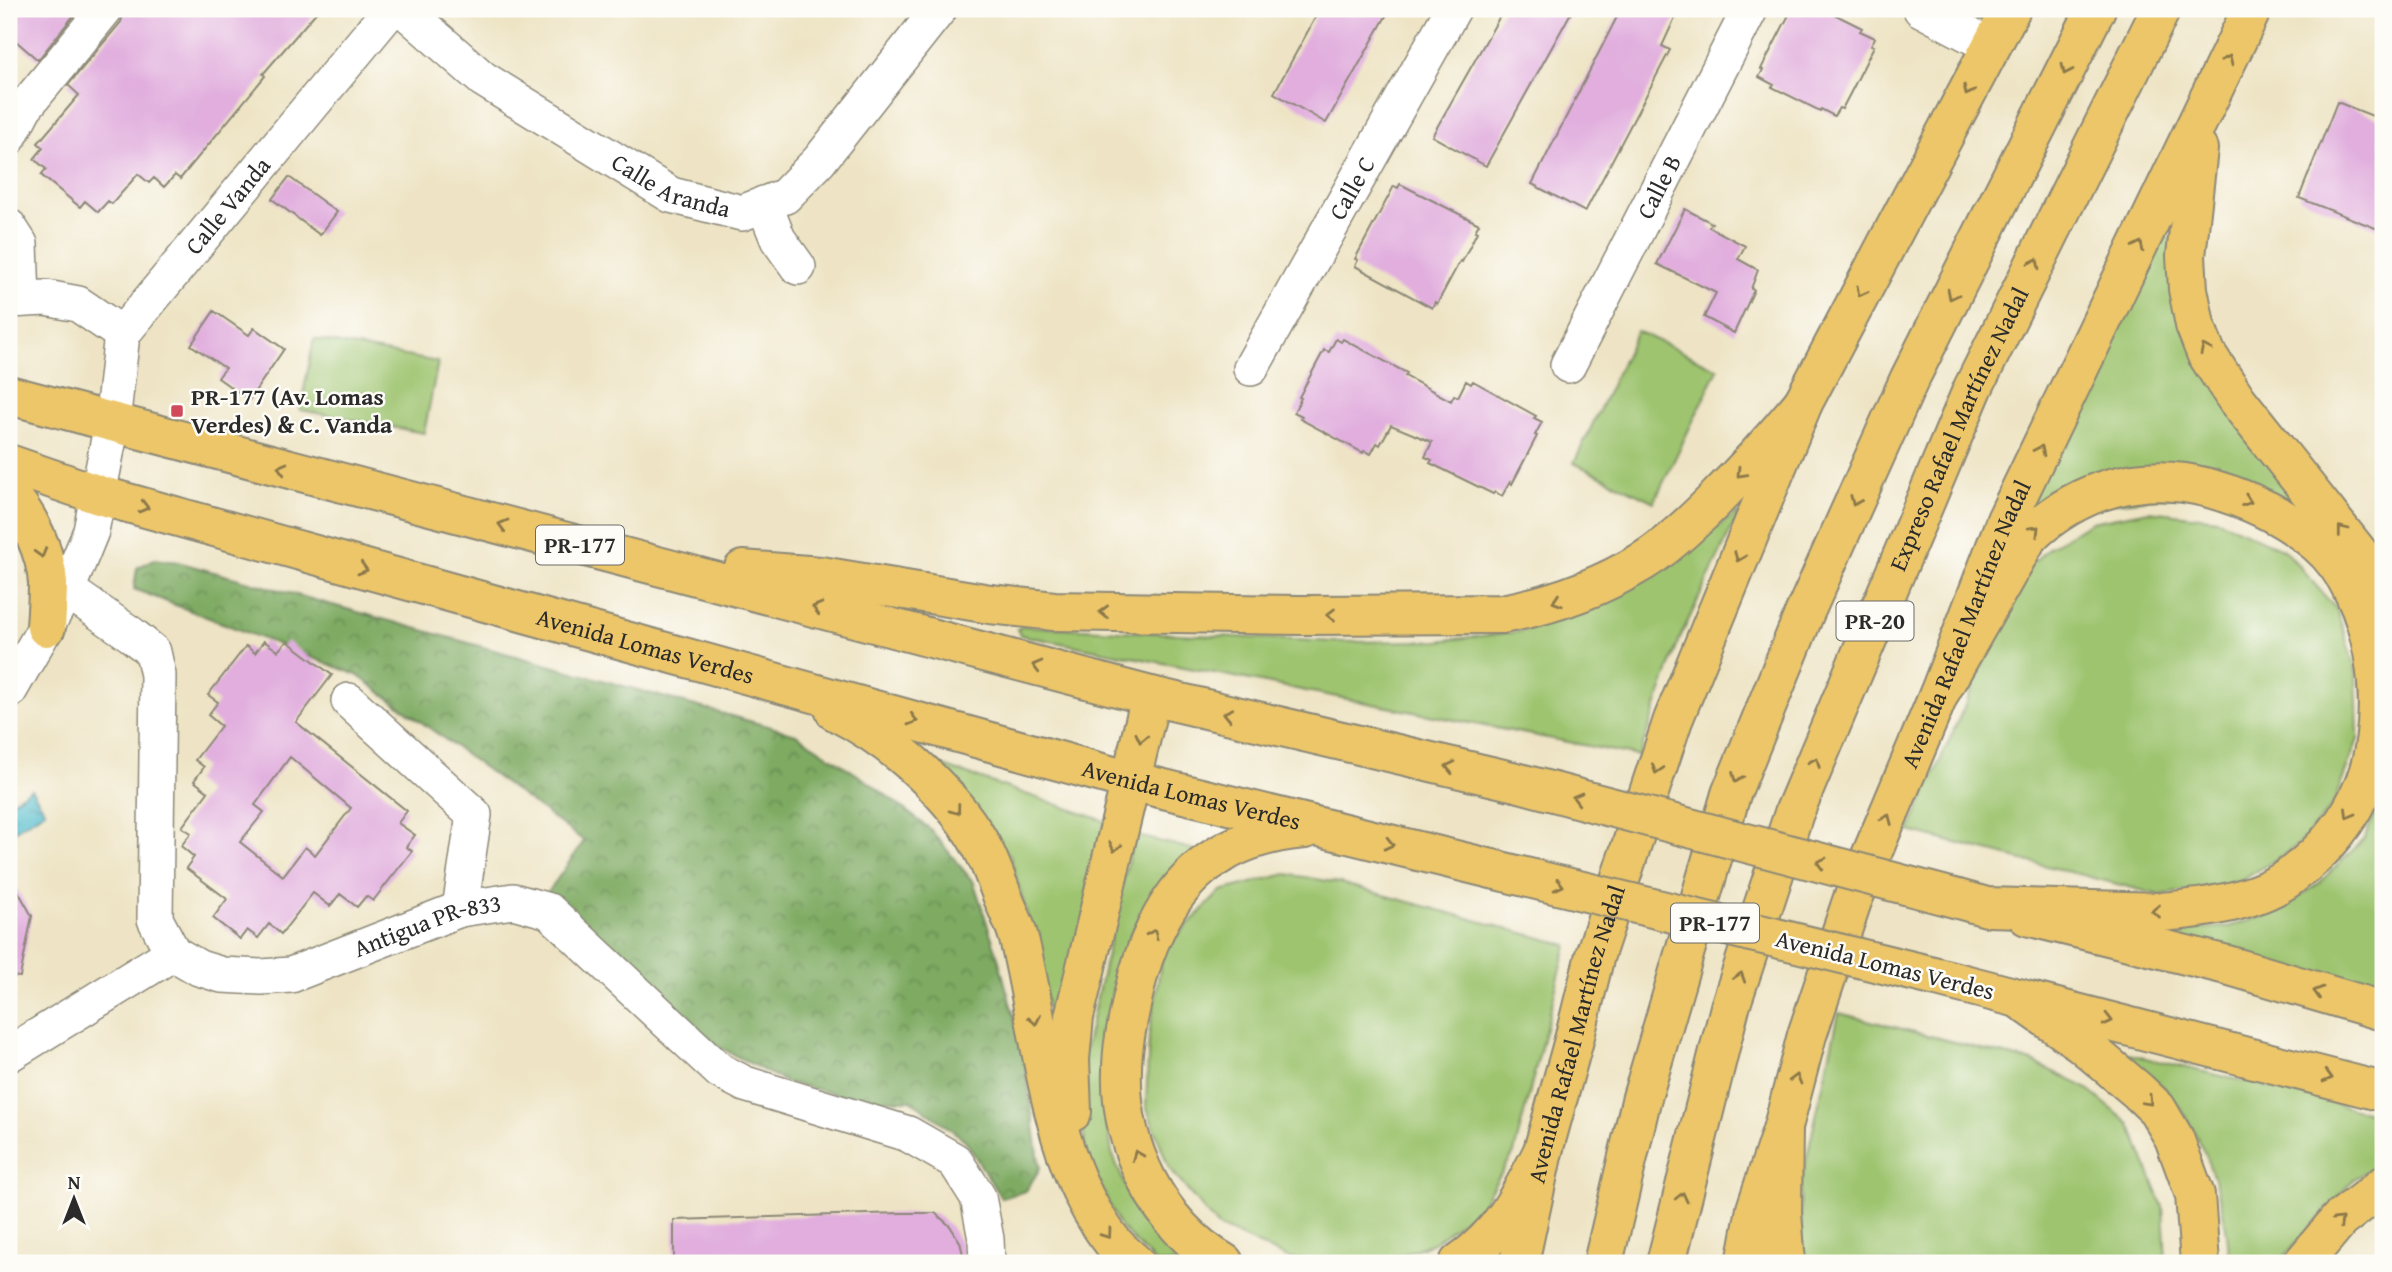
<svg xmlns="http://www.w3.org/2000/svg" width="2392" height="1272" viewBox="0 0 2392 1272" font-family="'Gentium Book Plus',serif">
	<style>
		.green { fill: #9ec46f; stroke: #64784d; stroke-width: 2 }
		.forest { fill: url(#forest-crowns); stroke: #546a46; stroke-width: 2 }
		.water { fill: url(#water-ripples); stroke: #3e737c; stroke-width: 2 }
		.building { fill: #e1aede; fill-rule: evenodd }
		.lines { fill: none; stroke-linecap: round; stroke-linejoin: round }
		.minor-casing { stroke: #8c8878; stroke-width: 38 }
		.major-casing { stroke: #8c8878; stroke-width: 42 }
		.highway-casing { stroke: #8c8878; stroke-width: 42 }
		.minor { stroke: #fff; stroke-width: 35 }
		.major { stroke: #ecc669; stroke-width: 38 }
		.highway { stroke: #ecc669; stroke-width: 38 }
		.highway-bridge-casing { stroke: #8c8878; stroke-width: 42; stroke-linecap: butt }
		.highway-bridge { stroke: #ecc669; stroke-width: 38 }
		.oneway { stroke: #8c784a }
		.poi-dot { fill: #d1495b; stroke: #fdfcf7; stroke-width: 2.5 }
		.labels { text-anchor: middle; stroke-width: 5; stroke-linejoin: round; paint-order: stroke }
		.shield { fill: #fdfcf7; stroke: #6a6a68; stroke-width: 2 }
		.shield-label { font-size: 23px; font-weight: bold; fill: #2b2b2b }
		.street-label { font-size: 24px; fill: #2b2b2b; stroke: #fdfcf7 }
		.poi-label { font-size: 24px; font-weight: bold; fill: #2b2b2b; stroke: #fdfcf7; text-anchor: start }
	</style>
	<defs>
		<pattern id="forest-crowns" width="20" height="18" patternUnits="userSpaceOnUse" patternTransform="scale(1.75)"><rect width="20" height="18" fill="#7eaa62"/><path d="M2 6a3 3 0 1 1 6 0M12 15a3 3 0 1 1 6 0" fill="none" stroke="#678b51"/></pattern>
		<pattern id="water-ripples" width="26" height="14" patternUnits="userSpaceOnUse" patternTransform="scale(1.75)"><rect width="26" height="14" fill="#50bbcc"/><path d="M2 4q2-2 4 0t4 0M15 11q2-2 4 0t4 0" fill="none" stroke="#4398a6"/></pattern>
	</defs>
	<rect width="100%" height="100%" fill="#fdfcf7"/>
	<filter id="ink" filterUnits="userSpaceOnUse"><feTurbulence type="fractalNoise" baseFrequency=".0143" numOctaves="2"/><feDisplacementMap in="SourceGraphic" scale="14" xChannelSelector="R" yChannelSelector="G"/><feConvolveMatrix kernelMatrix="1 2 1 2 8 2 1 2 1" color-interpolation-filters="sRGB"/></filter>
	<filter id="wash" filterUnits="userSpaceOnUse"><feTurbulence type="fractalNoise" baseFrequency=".00686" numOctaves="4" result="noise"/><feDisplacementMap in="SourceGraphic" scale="28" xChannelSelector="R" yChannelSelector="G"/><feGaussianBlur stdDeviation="1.57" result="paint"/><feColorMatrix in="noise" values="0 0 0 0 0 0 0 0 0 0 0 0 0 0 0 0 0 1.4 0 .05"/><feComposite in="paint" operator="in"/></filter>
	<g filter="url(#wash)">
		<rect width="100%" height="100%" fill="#eee4c5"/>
		<path class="green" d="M2159,235L2173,240V284L2312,521L2255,488L2024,512Z
			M1637,331L1718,369L1654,502L1574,463Z
			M314,339L438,362L424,433L300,410Z
			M1740,511L1679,640L1639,756L1020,635L1017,629L1023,626L1336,642L1438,641L1523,631L1583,609L1679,554Z
			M2149,511L2217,519L2286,551L2337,610L2356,672L2358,739L2333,805L2298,845L2238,883L2160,895L1909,831L2024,572L2048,548L2091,522Z
			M926,760L1105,821L1056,1054L1038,954L1010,856Z
			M2383,797V997L2154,931L2227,927L2279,912L2319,883L2363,840Z
			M1134,835L1196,850L1155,892L1127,941L1106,1060L1105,1109L1112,1153L1139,1220L1189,1263H1156L1120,1227L1087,1159L1081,1110L1083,1058Z
			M1286,874L1340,883L1567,945L1514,1153L1480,1207L1433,1243L1381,1263L1290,1259L1217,1226L1169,1168L1146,1106L1149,1035L1163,950L1221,891Z
			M1839,1013L2033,1062L2085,1087L2130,1124L2163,1207L2166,1263H1803L1800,1188Z
			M2124,1053L2319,1099L2383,1117V1162L2354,1179L2278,1263H2229C2229,1212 2206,1142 2175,1101C2162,1083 2140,1068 2124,1053Z"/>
		<path class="forest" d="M154,559L178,562L796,734L870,783L930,829L974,883L997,954L1023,1050L1040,1168L1026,1191L1001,1198L965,1140L911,1100H862L785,1082L719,1047L544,898L584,841L357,675L134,589L137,568Z"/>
		<path class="water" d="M31,789L45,811L9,834V803Z"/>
		<g id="blocks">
			<path class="building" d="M16,9H79L38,60L9,35V17Z
				M125,9H319L263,74L265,76L180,179L175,175L164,187L154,178L149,183L138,174L112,204L108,201L98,212L85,201L80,207L41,175L46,169L34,159L43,148L38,143L79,95L68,85L121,22Z
				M1320,9H1390L1326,123L1274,93Z
				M1504,9H1573L1486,166L1432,136Z
				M1621,9H1679L1662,46L1670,50L1585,212L1532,184Z
				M1792,9H1824L1862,28L1860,31L1875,38L1871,45L1874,46L1853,88L1842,109L1839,108L1834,116L1821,109L1820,111L1772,87L1774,85L1759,77L1763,70L1761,69Z
				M2337,102L2383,120V231L2299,198Z
				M289,177L337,212L320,235L272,199Z
				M1400,184L1479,224L1475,231L1477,232L1462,262L1460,261L1437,304L1435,302L1432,308L1355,266L1358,260L1355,259L1394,186L1398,188Z
				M1685,209L1712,223L1709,227L1745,246L1738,259L1758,270L1751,289L1754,290L1734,333L1704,317L1716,293L1657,264Z
				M214,311L249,335L254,328L284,349L249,400L218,378L225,368L191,345Z
				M1336,339L1341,342L1343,339L1407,373L1405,376L1451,401L1454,395L1458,397L1466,381L1471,384L1473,381L1536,416L1534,418L1542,422L1535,435L1537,436L1512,484L1510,482L1502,496L1495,492L1493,494L1430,463L1432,460L1425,457L1432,442L1391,425L1380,445L1377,443L1371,454L1364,451L1363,453L1300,419L1302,416L1294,412L1301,398L1299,397L1324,350L1329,352Z
				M264,641L278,651L287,641L332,675L296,722L407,811L398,823L415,835L406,847L412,851L373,901L366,896L357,907L340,894L330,906L313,893L281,934L269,924L258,938L247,930L240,939L213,918L227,899L186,868L194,857L181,846L191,833L182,827L208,792L194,781L204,767L195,760L221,726L208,715L218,702L208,695L246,646L255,653ZM290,757L351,808L315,855L305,847L283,876L240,842L264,812L255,805Z
				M9,875L32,916L20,977L9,976Z
				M901,1213H935L950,1226L960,1242L965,1263H674V1220Z"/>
		</g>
	</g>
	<g filter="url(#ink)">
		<use href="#blocks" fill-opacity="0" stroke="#8c8878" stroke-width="2"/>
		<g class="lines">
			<g class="minor-casing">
				<g id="minor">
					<path id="s1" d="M403,9L483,79L671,195L742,213L785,196L819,161L939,9"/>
					<path d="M1921,9L1991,46"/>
					<path d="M9,137L24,108L105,9"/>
					<path d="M764,204L778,239L798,267"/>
					<path d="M9,227L20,244L22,299"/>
					<path d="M9,300L46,298L78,304L122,334"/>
					<path id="s2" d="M1568,365L1750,9"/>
					<path id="s3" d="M1251,368L1453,9"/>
					<path id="s4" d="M67,590L132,635L153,652L158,675L155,919L173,953L199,968L222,975L261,977L291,975L460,909L513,901L549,911L720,1071L745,1084L908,1134L955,1161L978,1197L986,1239L987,1263"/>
					<path id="s5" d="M9,691L67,590L91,531L112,423L122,334L391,9"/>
					<path d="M349,701L474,815L460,909"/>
					<path d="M9,1054L173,953"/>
				</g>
			</g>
			<g class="major-casing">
				<g id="major">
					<path d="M2198,149L2186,256L2188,289L2195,325L2206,353L2237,400L2383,584"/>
					<path d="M2027,916L2227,965L2383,1011"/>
					<path d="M2018,998L2383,1092"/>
					<path id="s6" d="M1519,1263L1543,1151L1574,1040L1595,955L1673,720L1803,403L2011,9"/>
					<path id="s7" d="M1746,1263L1756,1209L1783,1127L1807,1035L1852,901L1939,694L2006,520L2252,9"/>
					<path d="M2303,1263L2339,1220L2383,1186"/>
				</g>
			</g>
			<g class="highway-casing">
				<g id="highway">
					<path d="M9,395L1151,696L1516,782"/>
					<path id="s8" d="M9,464L99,495L1131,781L1492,869"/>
					<path d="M9,494C29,517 46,552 48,583C48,597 47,612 46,627"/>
					<path d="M743,570L821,576L990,604L1054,611L1300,615L1502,614C1551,605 1599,588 1642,562C1668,546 1691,524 1712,503C1744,471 1774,438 1803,403"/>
					<path d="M1939,694L2028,537C2078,489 2141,470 2209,488C2248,499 2285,516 2317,543C2378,595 2392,714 2364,785C2349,822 2323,852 2292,875C2258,902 2202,909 2161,912L1987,907L1958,899"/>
					<path d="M835,711C893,740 957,796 986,855C993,870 998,885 1004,900C1009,913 1016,926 1019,939C1043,1036 1048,1161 1112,1241C1118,1249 1127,1256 1135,1263"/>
					<path d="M1937,977L2018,998L2080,1042L2137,1090L2157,1109L2174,1138L2195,1195L2200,1263"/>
					<path d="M1072,1112L1070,1059L1074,1017L1151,696"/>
					<path d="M1783,1127L1782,1213L1786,1263"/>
					<path d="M1224,1263C1158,1225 1119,1145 1122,1070C1122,1045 1128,1020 1133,996C1143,950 1164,898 1202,867C1232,843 1268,832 1305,829"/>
					<path d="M1459,1263C1502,1234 1520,1196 1543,1151"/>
					<path d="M1603,1263L1641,1101L1731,794L1805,612L1909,380L2096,9"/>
					<path id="s9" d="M1666,1263L1730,1007L1794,813L1973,388L2161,9"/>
				</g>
			</g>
			<use href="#minor" class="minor"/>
			<use href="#major" class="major"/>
			<use href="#highway" class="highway"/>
			<g class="highway-bridge-casing">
				<path id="highway-bridge" d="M1516,782L1958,899
					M1492,869L1937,977"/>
			</g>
			<use href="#highway-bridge" class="highway-bridge"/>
		</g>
		<defs><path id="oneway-chevron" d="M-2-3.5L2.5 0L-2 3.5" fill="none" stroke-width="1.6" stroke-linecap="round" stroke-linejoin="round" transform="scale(1.75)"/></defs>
		<g class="oneway">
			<use href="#oneway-chevron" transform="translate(2228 60) rotate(-65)"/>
			<use href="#oneway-chevron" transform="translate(2066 70) rotate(116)"/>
			<use href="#oneway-chevron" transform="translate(1968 91) rotate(118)"/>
			<use href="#oneway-chevron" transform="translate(2139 246) rotate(-64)"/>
			<use href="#oneway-chevron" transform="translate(2035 263) rotate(-64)"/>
			<use href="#oneway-chevron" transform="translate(1861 292) rotate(118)"/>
			<use href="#oneway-chevron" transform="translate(1952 295) rotate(117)"/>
			<use href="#oneway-chevron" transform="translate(2205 349) rotate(-116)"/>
			<use href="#oneway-chevron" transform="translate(2040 450) rotate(-64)"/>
			<use href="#oneway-chevron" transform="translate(282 468) rotate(-165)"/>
			<use href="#oneway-chevron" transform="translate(1741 473) rotate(134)"/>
			<use href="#oneway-chevron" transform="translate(1855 501) rotate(114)"/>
			<use href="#oneway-chevron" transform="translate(2247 501) rotate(20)"/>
			<use href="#oneway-chevron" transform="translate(144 507) rotate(15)"/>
			<use href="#oneway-chevron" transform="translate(503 525) rotate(-165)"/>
			<use href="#oneway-chevron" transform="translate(2035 530) rotate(-45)"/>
			<use href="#oneway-chevron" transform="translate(2342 530) rotate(-128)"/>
			<use href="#oneway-chevron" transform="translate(41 553) rotate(74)"/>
			<use href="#oneway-chevron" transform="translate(1739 557) rotate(112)"/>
			<use href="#oneway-chevron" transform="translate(363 569) rotate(16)"/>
			<use href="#oneway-chevron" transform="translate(1557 601) rotate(162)"/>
			<use href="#oneway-chevron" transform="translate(817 608) rotate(-165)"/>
			<use href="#oneway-chevron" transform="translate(1104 612) rotate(-179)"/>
			<use href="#oneway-chevron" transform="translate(1331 615) rotate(180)"/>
			<use href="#oneway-chevron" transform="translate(1037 666) rotate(-165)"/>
			<use href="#oneway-chevron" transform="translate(1228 714) rotate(-167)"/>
			<use href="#oneway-chevron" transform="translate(913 720) rotate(16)"/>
			<use href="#oneway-chevron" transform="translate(1141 738) rotate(103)"/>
			<use href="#oneway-chevron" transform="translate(1815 762) rotate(-67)"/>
			<use href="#oneway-chevron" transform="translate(1450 767) rotate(-167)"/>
			<use href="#oneway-chevron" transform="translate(1657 769) rotate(108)"/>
			<use href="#oneway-chevron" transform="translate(1737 778) rotate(112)"/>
			<use href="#oneway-chevron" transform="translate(1577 798) rotate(-165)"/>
			<use href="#oneway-chevron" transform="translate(956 810) rotate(53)"/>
			<use href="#oneway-chevron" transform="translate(2349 814) rotate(120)"/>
			<use href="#oneway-chevron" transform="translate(1887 819) rotate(-67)"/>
			<use href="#oneway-chevron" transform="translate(1389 844) rotate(14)"/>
			<use href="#oneway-chevron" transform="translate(1115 847) rotate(103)"/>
			<use href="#oneway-chevron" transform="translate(1821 863) rotate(-165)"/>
			<use href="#oneway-chevron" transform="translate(1559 885) rotate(14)"/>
			<use href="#oneway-chevron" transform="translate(2156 911) rotate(-180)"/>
			<use href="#oneway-chevron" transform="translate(1153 934) rotate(-66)"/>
			<use href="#oneway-chevron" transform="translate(1740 977) rotate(-72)"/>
			<use href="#oneway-chevron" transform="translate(2318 992) rotate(-164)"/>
			<use href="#oneway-chevron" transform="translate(1035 1020) rotate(79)"/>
			<use href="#oneway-chevron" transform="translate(2108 1020) rotate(14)"/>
			<use href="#oneway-chevron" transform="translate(2328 1077) rotate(15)"/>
			<use href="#oneway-chevron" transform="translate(1796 1079) rotate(-75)"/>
			<use href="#oneway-chevron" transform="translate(2148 1101) rotate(46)"/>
			<use href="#oneway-chevron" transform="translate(1137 1155) rotate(-112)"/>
			<use href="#oneway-chevron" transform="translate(1682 1197) rotate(-77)"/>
			<use href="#oneway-chevron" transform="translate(2339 1221) rotate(-44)"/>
			<use href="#oneway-chevron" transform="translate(1107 1234) rotate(55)"/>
		</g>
	</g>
	<rect class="poi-dot" x="170" y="404" width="14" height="14" rx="3.5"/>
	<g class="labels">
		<g class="shield">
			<rect x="536" y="525.5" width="88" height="39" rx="5"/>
			<rect x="1836.5" y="601.5" width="77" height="39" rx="5"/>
			<rect x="1671" y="903.5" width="88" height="39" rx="5"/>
		</g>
		<g class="shield-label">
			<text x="580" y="553">PR-177</text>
			<text x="1875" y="629">PR-20</text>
			<text x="1715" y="931">PR-177</text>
		</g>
		<g class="street-label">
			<text dy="8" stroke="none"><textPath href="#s1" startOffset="324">Calle Aranda</textPath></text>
			<text dy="8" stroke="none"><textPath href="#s2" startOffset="200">Calle B</textPath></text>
			<text dy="8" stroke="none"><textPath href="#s3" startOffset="206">Calle C</textPath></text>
			<text dy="8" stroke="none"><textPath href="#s5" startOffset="546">Calle Vanda</textPath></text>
			<text dy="8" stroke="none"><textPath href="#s9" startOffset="886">Expreso Rafael Martínez Nadal</textPath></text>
			<text dy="8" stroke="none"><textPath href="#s7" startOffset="677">Avenida Rafael Martínez Nadal</textPath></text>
			<text dy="8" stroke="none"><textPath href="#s8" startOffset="662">Avenida Lomas Verdes</textPath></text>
			<text dy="8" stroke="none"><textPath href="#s8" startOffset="1228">Avenida Lomas Verdes</textPath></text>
			<text dy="8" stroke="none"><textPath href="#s4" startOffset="681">Antigua PR-833</textPath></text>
			<text transform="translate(1885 965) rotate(14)" y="8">Avenida Lomas Verdes</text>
			<text dy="8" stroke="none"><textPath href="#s6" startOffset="236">Avenida Rafael Martínez Nadal</textPath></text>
		</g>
		<g class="poi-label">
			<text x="191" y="405">PR-177 (Av. Lomas<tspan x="191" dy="28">Verdes) &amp; C. Vanda</tspan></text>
		</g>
	</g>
	<rect width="2392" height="1272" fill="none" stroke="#fdfcf7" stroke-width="35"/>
	<g transform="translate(74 1199)" stroke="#fdfcf7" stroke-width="5" paint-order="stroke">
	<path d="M0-5L12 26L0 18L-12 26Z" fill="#2b2b2b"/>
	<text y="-10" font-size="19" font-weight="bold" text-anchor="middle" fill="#2b2b2b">N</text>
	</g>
</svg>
